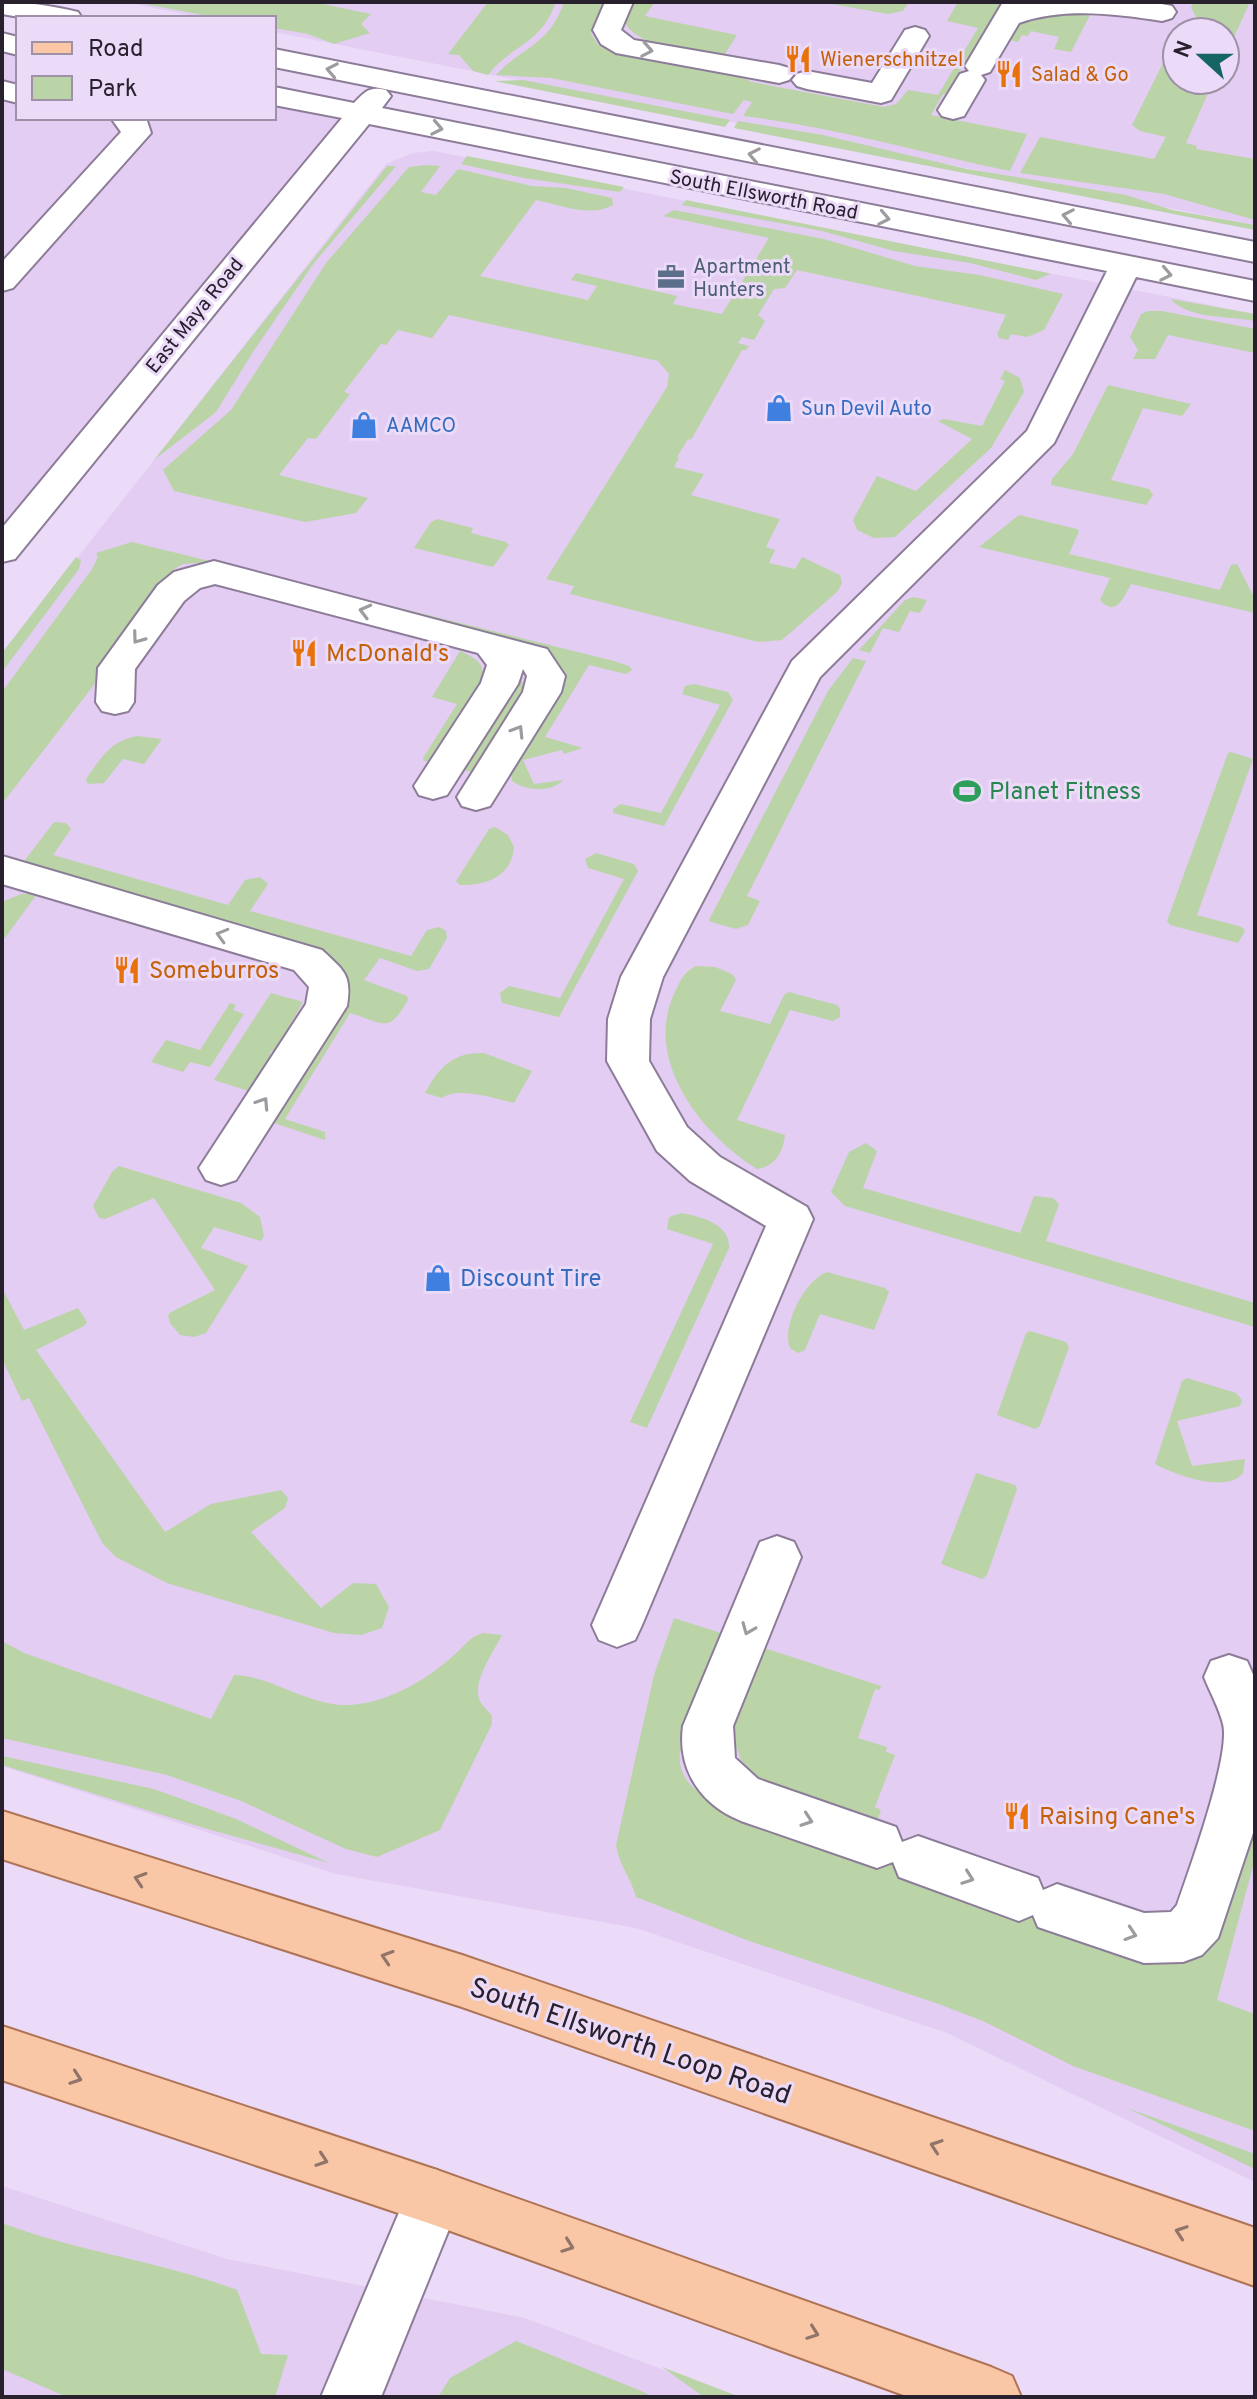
<svg xmlns="http://www.w3.org/2000/svg" width="1257" height="2399" viewBox="0 0 1257 2399" font-family="Overpass,sans-serif">
	<style>
		.built { fill: #e3cdf2; fill-rule: evenodd }
		.green { fill: #bad4a8 }
		.lines { fill: none; stroke-linecap: round; stroke-linejoin: round }
		.minor-casing { stroke: #8c7c98; stroke-width: 4 }
		.major-casing { stroke: #ae7455; stroke-width: 4 }
		.minor { fill: #fff; fill-rule: evenodd }
		.major { fill: #fac7a6; fill-rule: evenodd }
		.oneway { stroke: #9e9ba0 }
		.oneway2 { stroke: #91746a }
		.labels { text-anchor: middle; stroke-width: 6; stroke-linejoin: round; paint-order: stroke }
		.far-food-label { font-size: 20px; fill: #c56008; stroke: #ebdaf8; text-anchor: start }
		.far-street-label { font-size: 20px; fill: #28212d; stroke: #ebdaf8 }
		.far-service-label { font-size: 20px; fill: #4e5e75; stroke: #ebdaf8; text-anchor: start }
		.far-shop-label { font-size: 20px; fill: #366cbe; stroke: #ebdaf8; text-anchor: start }
		.food-label { font-size: 24px; fill: #c56008; stroke: #ebdaf8; text-anchor: start }
		.leisure-label { font-size: 24px; fill: #27864d; stroke: #ebdaf8; text-anchor: start }
		.shop-label { font-size: 24px; fill: #366cbe; stroke: #ebdaf8; text-anchor: start }
		.near-street-label { font-size: 28px; fill: #28212d; stroke: #ebdaf8 }
	</style>
	<rect width="100%" height="100%" fill="#ebdaf8"/>
	<path class="built" d="M124,2H1255V225L274,32V18H204ZM1177,32H1225V80H1177Z
		M2,42L18,45V118H274V96L360,113L2,556Z
		M434,151L1255,314V2182L947,2033L636,1928L336,1874L2,1766V654L386,164L413,153Z
		M2,2186L227,2259L525,2318L736,2397H2Z"/>
	<path class="green" d="M134,2H313L371,14L361,24L370,33L334,44L308,34L274,28V18H219Z
		M488,2H556C540,46 513,43 488,75L473,71L459,55L448,54Z
		M564,2H609L591,33L598,45L613,51L736,75L752,82L884,107L896,104L908,90L938,95L978,28L947,21L958,2H1006L971,64L965,63L957,76L963,78L952,94H943L931,115L1027,134L1010,171C918,152 833,127 743,116L752,102L744,100L733,114L551,78L496,75C524,45 548,47 564,2Z
		M633,2H655L645,16L737,35L723,57C697,52 636,48 625,22Z
		M820,2H909L903,11L888,14Z
		M1193,2H1250L1225,57V32H1205L1191,8Z
		M1092,11L1071,52L1054,49L1059,37L1031,31L1028,36L1022,35L1018,42L1010,40L1020,23L1030,16Z
		M1176,37L1177,80H1214L1186,143L1197,146L1196,149L1255,159V220L1164,194L1020,173L1040,137L1154,159L1166,137L1140,131L1132,125Z
		M523,80L730,120L725,127L494,81Z
		M738,121L823,135L967,169L1126,195L1172,210L1255,225V230L734,128Z
		M467,156L624,187L620,192L524,178L461,164Z
		M426,165L440,166L421,192L436,195L458,169L532,186L566,188L612,198L613,205C591,218 560,205 536,200L480,276L588,300L597,286L571,280L576,273L677,296L673,304L722,314L769,238L663,216L674,210L824,239L915,266L979,275L1063,294L1044,330L1027,337L1011,334L1008,340L999,338L997,334L1006,315L797,270L785,288L774,289L758,315L765,321L754,340L742,337L738,343L749,346L746,350H742L691,440L688,439L677,457L679,458L674,467L704,474L691,495L780,519L766,547L775,550L769,563L795,569L802,557L840,575L842,583L838,591L782,640L758,642L570,594L574,586L546,579L667,387L669,374L658,361L449,315L432,338L398,330L386,345L381,344L344,392L350,394L316,439L308,438L279,475L368,498L356,513L305,522L174,491L163,470L231,410L326,263L409,167Z
		M387,166H396L314,263L253,352L216,412L154,460Z
		M686,200L1048,273L1050,274L1036,280L970,263L894,251L822,231L682,205Z
		M1171,299L1255,314V321C1230,316 1187,319 1171,299Z
		M1148,311H1162L1255,329V353L1168,335L1155,359H1133L1138,350L1130,337L1141,314Z
		M1005,370L1020,378L1024,392L991,448L895,537L874,538L857,530L853,520L877,476L916,491L972,439L938,421L944,419L982,426L1005,381L1000,379Z
		M1108,385L1191,404L1182,416L1143,408L1111,480L1149,489L1153,495L1146,505L1051,485L1052,479L1073,454Z
		M1019,515L1077,529L1079,531L1069,554L1220,590L1231,565L1237,564L1255,599V613L1131,584C1124,597 1116,618 1100,600L1110,578L979,547Z
		M437,519L473,528L471,533L506,542L509,545L493,567L414,548L431,522Z
		M132,542L614,661L629,666L632,670L626,674L589,665L545,737L583,748L564,754L562,750L523,760L534,784L563,780C552,793 525,791 512,781L511,770L555,696L513,643L199,563L183,564L174,569L100,666L94,685L2,804V692L92,569L98,557L96,553Z
		M76,557L81,560L79,569L2,672V653Z
		M914,597L927,600L920,613L910,611L899,632L883,628L870,653L859,650L905,600Z
		M460,651C475,658 486,663 482,681L431,762L424,761L423,758L457,704L432,697Z
		M853,658L866,661L747,896L760,901L748,925L736,929L711,922L709,920L828,691Z
		M520,675L525,691L473,772L462,770Z
		M694,684L728,692L733,700L664,826L613,813V809L621,804L661,813L720,705L682,694L685,686Z
		M137,736L162,739L144,764L123,759L104,783L88,784L86,779C101,758 111,740 137,736Z
		M1231,752L1253,759L1197,915L1242,927L1245,931L1238,943L1170,925L1167,921L1228,753Z
		M54,822L66,823L71,829L53,855L228,905L245,880L260,877L268,884L250,911L411,956L427,930L439,927L446,931L447,938L429,969L417,971L380,958L364,980L407,996L408,1000C388,1035 384,1023 350,1013L285,1119L325,1132V1140L268,1121L342,988L27,865L25,860Z
		M495,827L508,835L514,847C512,876 487,886 460,885L456,881L489,829Z
		M596,853L634,864L638,871L559,1017L502,1003L500,993L509,986L560,998L624,879L588,868L585,859Z
		M21,894H37L2,942V902Z
		M696,966L715,967L732,974L736,980L720,1011L770,1024L784,995L789,992L837,1005L840,1009V1017L833,1021L790,1010L737,1120L785,1135C783,1152 775,1167 757,1169C703,1136 643,1061 674,994C680,982 683,972 696,966Z
		M271,993L303,1002L276,1049L270,1052L271,1057L249,1091L214,1080Z
		M230,1003L236,1005L233,1010L244,1014L210,1067L190,1062L183,1072L151,1062L166,1040L200,1050Z
		M484,1053L532,1071L514,1103C495,1099 459,1086 442,1098L425,1093C439,1068 452,1052 484,1053Z
		M866,1143L877,1151L863,1188L1020,1233L1034,1196L1053,1198L1059,1204L1046,1241L1255,1303V1327L845,1206L831,1192L849,1152Z
		M119,1166L241,1203L260,1217L264,1236L261,1241L214,1227L201,1248L248,1266L206,1333L194,1337L180,1335L170,1323L168,1315L171,1312L215,1290L154,1198L105,1219L99,1218L93,1206L112,1172Z
		M682,1213C702,1217 730,1224 729,1248L647,1428L630,1422L713,1244L667,1229L669,1217Z
		M827,1272L885,1288L889,1292L874,1330L820,1314L805,1350L798,1353L790,1348C781,1326 805,1280 827,1272Z
		M2,1288L24,1330L78,1308L87,1322L84,1326L36,1350L165,1532L211,1504L281,1490L288,1498L285,1508L251,1532L321,1608L353,1583L376,1584L389,1607L382,1628L361,1635L334,1633L167,1583L116,1557L103,1544L93,1525L29,1398L22,1401L2,1359Z
		M1030,1331L1066,1342L1069,1347L1040,1426L1035,1429L997,1415L1026,1333Z
		M1187,1378L1236,1393L1242,1400L1240,1406L1177,1421L1192,1466L1245,1459L1243,1473C1227,1494 1175,1475 1155,1464L1182,1381Z
		M976,1473L1015,1485L1017,1489L987,1575L982,1579L941,1564Z
		M674,1618L727,1635C716,1662 676,1739 680,1764C684,1782 696,1792 712,1800L1144,1953L1255,1795V1859L1217,2000L1255,2014V2131L1073,2066L983,2021L936,2003L749,1941L636,1897C631,1878 619,1865 616,1845L654,1675Z
		M483,1633L502,1635C494,1651 471,1683 480,1701C483,1707 488,1710 492,1716V1724L440,1830L377,1857L346,1849L241,1801L167,1775L2,1738V1641L24,1653L211,1719L234,1675C272,1676 309,1706 348,1705C386,1704 427,1680 454,1655C465,1646 469,1637 483,1633Z
		M761,1647L881,1686L880,1690L875,1689L858,1738L887,1747L886,1752L895,1755L875,1807L881,1810L877,1822L757,1778L741,1760L730,1730Z
		M2,1756L154,1789L236,1819L329,1863L204,1828L2,1765Z
		M1127,2108L1255,2154V2169Z
		M2,2223C78,2252 160,2261 237,2290L261,2354L288,2355L275,2397H67L2,2369Z
		M516,2341L639,2390L653,2397H438L450,2378Z
		M662,2367L740,2397H704Z"/>
	<g class="lines">
		<g class="minor-casing">
			<path id="minor" d="M2,2C28,2 53,6 78,12L82,18H25L2,14Z
				M605,2H633L621,30L634,40L779,65L789,68L794,74L789,80L779,83L616,53L601,44L593,30Z
				M1003,2H1151L1172,6L1176,12L1172,18L1162,21C1117,14 1063,7 1019,23L990,72L981,75L985,80L964,116L953,119L942,116L938,110L960,74L969,71L965,66Z
				M915,27L925,30L929,36L891,100L881,103L807,89L797,86L792,80L797,74L807,71L872,83L905,30Z
				M2,33L18,37V55L2,51Z
				M274,49L1255,242V262L274,67Z
				M2,81L18,85V103L2,99Z
				M274,87L354,103C365,91 370,86 386,90L391,96L382,108L1255,281V301L1136,277L1054,443L820,677L663,977L650,1019L649,1061L687,1127L720,1157L807,1207L813,1219L642,1625L635,1640L617,1647L599,1640L592,1625L766,1226L690,1181L657,1151L607,1061L608,1019L621,977L792,661L1027,431L1107,271L369,124L15,559L2,562V528L342,118L274,105Z
				M111,118H146L151,133L13,288L2,291V262L121,132Z
				M214,561L547,649L565,676L561,692L490,806L476,810L462,806L457,797L523,692L527,676L523,669L518,684L447,795L433,799L419,795L414,786L481,683L487,665L478,653L215,584L200,588L184,601L135,669L134,702L128,711L115,714L102,711L96,702L98,668L158,585L174,572Z
				M2,856L322,950C344,971 352,974 347,1006L236,1180L221,1185L206,1180L199,1168L306,1004L309,987L294,970L2,884Z
				M777,1536L794,1542L801,1557L733,1726L735,1758L758,1779L896,1827L902,1842L918,1836L1038,1878L1043,1890L1057,1884L1144,1913L1171,1912L1177,1905C1189,1870 1231,1755 1223,1724C1219,1708 1210,1692 1204,1677L1211,1661L1229,1655L1247,1661L1255,1679V1827L1218,1938L1202,1955L1183,1962L1144,1963L1038,1927L1033,1915L1019,1921L899,1877L893,1862L877,1868L741,1821C701,1805 677,1770 683,1726L760,1542Z
				M434,2169L454,2177L462,2197L381,2397H321L414,2177Z"/>
		</g>
		<g class="major-casing">
			<path id="major" d="M2,1811L462,1955L1255,2228V2286L462,2007L2,1859Z
				M2,2026L434,2169L991,2367L1012,2376L1021,2397H909L434,2225L2,2080Z"/>
		</g>
		<use href="#minor" class="minor"/>
		<use href="#major" class="major"/>
	</g>
	<defs><path id="oneway-chevron" d="M-2-3.5L2.5 0L-2 3.5" fill="none" stroke-width="1.6" stroke-linecap="round" stroke-linejoin="round" transform="scale(2)"/></defs>
	<g class="oneway">
		<use href="#oneway-chevron" transform="translate(647 50) rotate(10)"/>
		<use href="#oneway-chevron" transform="translate(332 70) rotate(-169)"/>
		<use href="#oneway-chevron" transform="translate(437 128) rotate(11)"/>
		<use href="#oneway-chevron" transform="translate(754 155) rotate(-169)"/>
		<use href="#oneway-chevron" transform="translate(1068 216) rotate(-169)"/>
		<use href="#oneway-chevron" transform="translate(884 218) rotate(11)"/>
		<use href="#oneway-chevron" transform="translate(1166 274) rotate(11)"/>
		<use href="#oneway-chevron" transform="translate(365 611) rotate(-165)"/>
		<use href="#oneway-chevron" transform="translate(138 638) rotate(126)"/>
		<use href="#oneway-chevron" transform="translate(518 731) rotate(-58)"/>
		<use href="#oneway-chevron" transform="translate(222 935) rotate(-164)"/>
		<use href="#oneway-chevron" transform="translate(263 1103) rotate(-57)"/>
		<use href="#oneway-chevron" transform="translate(748 1629) rotate(112)"/>
		<use href="#oneway-chevron" transform="translate(807 1820) rotate(19)"/>
		<use href="#oneway-chevron" transform="translate(968 1878) rotate(20)"/>
		<use href="#oneway-chevron" transform="translate(1131 1934) rotate(18)"/>
	</g>
	<g class="oneway2">
		<use href="#oneway-chevron" transform="translate(140 1879) rotate(-162)"/>
		<use href="#oneway-chevron" transform="translate(387 1957) rotate(-162)"/>
		<use href="#oneway-chevron" transform="translate(76 2078) rotate(19)"/>
		<use href="#oneway-chevron" transform="translate(936 2146) rotate(-161)"/>
		<use href="#oneway-chevron" transform="translate(322 2160) rotate(19)"/>
		<use href="#oneway-chevron" transform="translate(1181 2232) rotate(-161)"/>
		<use href="#oneway-chevron" transform="translate(568 2246) rotate(20)"/>
		<use href="#oneway-chevron" transform="translate(813 2333) rotate(20)"/>
	</g>
	<defs>
		<g id="restaurant-bare" transform="scale(2.16)"><path d="M-5-6h1v4h1v-4h1v4h1v-4h1v5L-1.5 .5V6h-2V.5L-5-1ZM5-6V6H3V1.5H1.5Q1.5-4 5-6Z" fill="#e8710a" stroke="#ebdaf8" stroke-width="2.5" paint-order="stroke"/></g>
		<g id="office-bare" transform="scale(2.16)"><path d="M-6-3h4V-5.5h4V-3h4V5H-6ZM-1-4.5V-3h2v-1.5ZM-6 0V1H6V0Z" fill="#5c6f8a" stroke="#ebdaf8" stroke-width="2.5" paint-order="stroke"/></g>
		<g id="shop-bare" transform="scale(2.16)"><path d="M-5-2.5h2.3a2.7 3.5 0 0 1 5.4 0H5L5.5 6h-11ZM-1.5-2.5h3a1.5 2.3 0 0 0-3 0Z" fill="#3f7fe0" stroke="#ebdaf8" stroke-width="2.5" paint-order="stroke"/></g>
		<g id="stadium-bare" transform="scale(2.16)"><path d="M0-5a6.5 5 0 1 0 0 10a6.5 5 0 1 0 0-10ZM-3.5-1.8h7v3.6h-7Z" fill="#2e9e5b" stroke="#ebdaf8" stroke-width="2.5" paint-order="stroke"/></g>
	</defs>
	<g fill-rule="evenodd">
		<use href="#restaurant-bare" x="798" y="59"/>
		<use href="#restaurant-bare" x="1009" y="74"/>
		<use href="#office-bare" x="671" y="277"/>
		<use href="#shop-bare" x="779" y="408"/>
		<use href="#shop-bare" x="364" y="425"/>
		<use href="#restaurant-bare" x="304" y="653"/>
		<use href="#stadium-bare" x="967" y="791"/>
		<use href="#restaurant-bare" x="127" y="970"/>
		<use href="#shop-bare" x="438" y="1278"/>
		<use href="#restaurant-bare" x="1017" y="1816"/>
	</g>
	<g class="labels">
		<g class="far-food-label">
			<text x="820" y="66">Wienerschnitzel</text>
			<text x="1031" y="81">Salad &amp; Go</text>
		</g>
		<g class="far-street-label">
			<text transform="translate(764 194) rotate(11)" y="7">South Ellsworth Road</text>
			<text transform="translate(194 315) rotate(-51)" y="7">East Maya Road</text>
		</g>
		<g class="far-service-label">
			<text x="693" y="273">Apartment<tspan x="693" dy="23">Hunters</tspan></text>
		</g>
		<g class="far-shop-label">
			<text x="801" y="415">Sun Devil Auto</text>
			<text x="386" y="432">AAMCO</text>
		</g>
		<g class="food-label">
			<text x="326" y="661">McDonald's</text>
			<text x="149" y="978">Someburros</text>
			<text x="1039" y="1824">Raising Cane's</text>
		</g>
		<g class="leisure-label">
			<text x="989" y="799">Planet Fitness</text>
		</g>
		<g class="shop-label">
			<text x="460" y="1286">Discount Tire</text>
		</g>
		<g class="near-street-label">
			<text transform="translate(631 2040) rotate(19)" y="10">South Ellsworth Loop Road</text>
		</g>
	</g>
	<rect width="1257" height="2399" fill="none" stroke="#28212d" stroke-width="8"/>
	<rect x="16" y="16" width="260" height="104" fill="#ebdaf8" stroke="#9d90a7" stroke-width="2"/>
	<rect x="32" y="42" width="40" height="12" fill="#fac7a6" stroke="#9d90a7" stroke-width="2"/>
	<text x="88" y="56" font-size="24" fill="#28212d">Road</text>
	<rect x="32" y="76" width="40" height="24" fill="#bad4a8" stroke="#9d90a7" stroke-width="2"/>
	<text x="88" y="96" font-size="24" fill="#28212d">Park</text>
	<g transform="translate(1201 56) rotate(291)"><circle r="38" fill="#ebdaf8" stroke="#9d90a7" stroke-width="2"/>
	<path d="M0-6L14 30L0 20L-14 30Z" fill="#176563"/>
	<text y="-12" font-size="22" font-weight="bold" text-anchor="middle" fill="#28212d">N</text>
	</g>
</svg>
